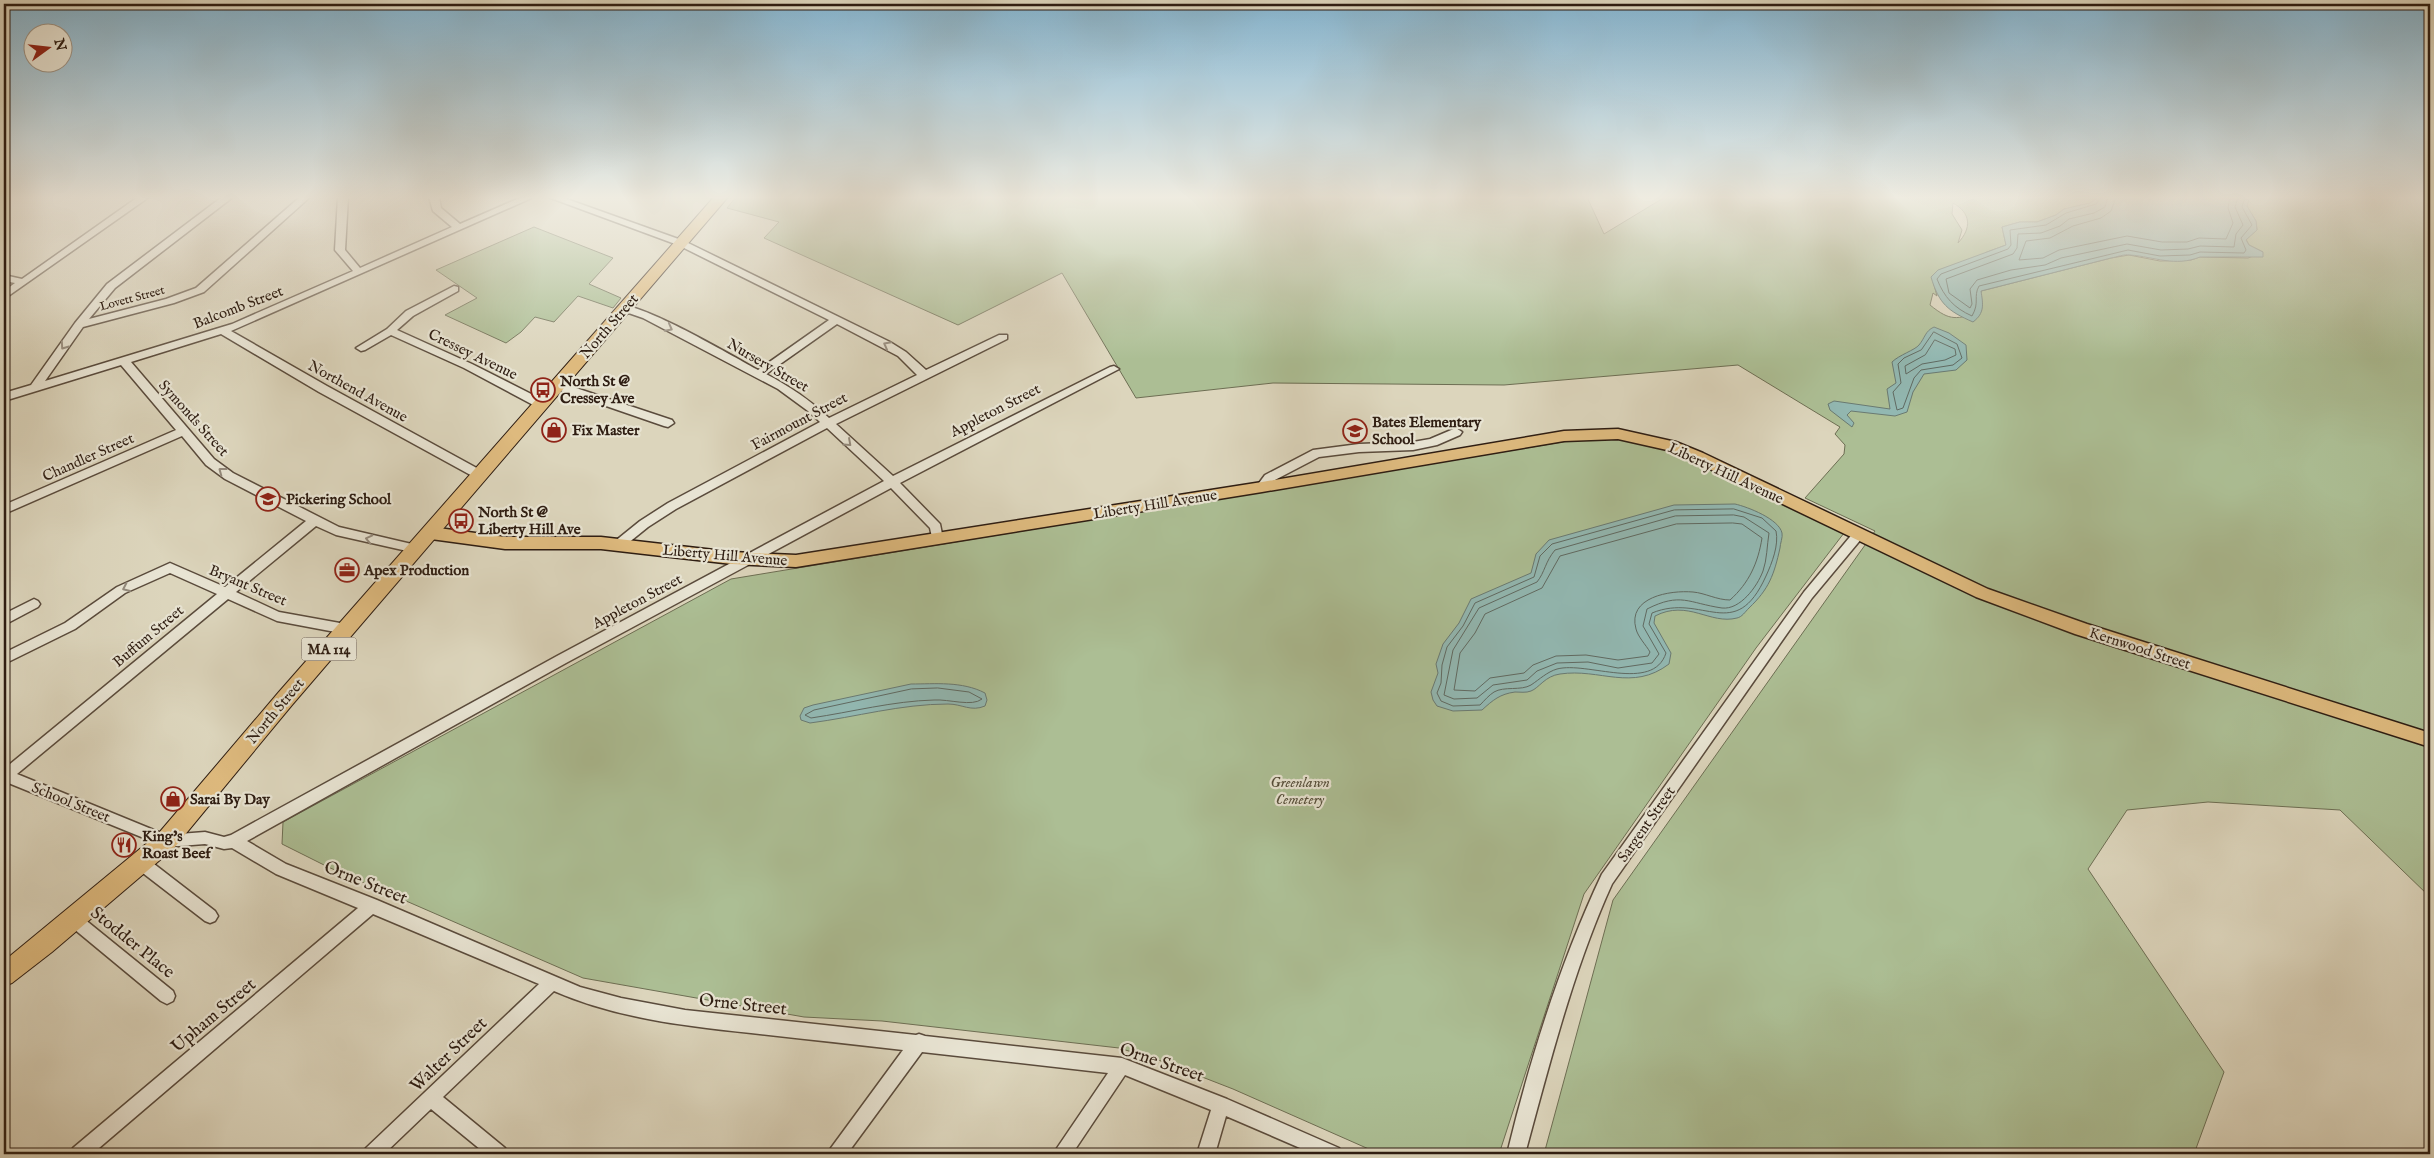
<svg xmlns="http://www.w3.org/2000/svg" width="2434" height="1158" viewBox="0 0 2434 1158" font-family="'IM FELL English',serif">
	<style>
		.green { fill: #acbe94; stroke: #6d6e53; fill-rule: evenodd }
		.water { fill: #92b8b2; stroke: #6a7a72 }
		.lines { fill: none; stroke-linecap: round; stroke-linejoin: round }
		.shore { stroke: #606a62; stroke-width: 1 }
		.minor-casing { stroke: #5a4b3c; stroke-width: 3 }
		.major-casing { stroke: #2e1d12; stroke-width: 3 }
		.highway-casing { stroke: #2e1d12; stroke-width: 2 }
		.minor { fill: #e8e4d3; fill-rule: evenodd }
		.major { fill: #deba7e; fill-rule: evenodd }
		.highway { fill: #deba7e; fill-rule: evenodd }
		.oneway { stroke: #948a7c }
		.labels { text-anchor: middle; stroke-width: 4.5; stroke-linejoin: round; paint-order: stroke }
		.far-street-label { font-size: 12px; fill: #2e1d12; stroke: #e8e4d3 }
		.shield { fill: #e8e4d3; stroke: #66594c; stroke-width: 1 }
		.shield-label { font-size: 14px; font-weight: bold; fill: #2e1d12 }
		.street-label { font-size: 15px; fill: #2e1d12; stroke: #e8e4d3 }
		.poi-label { font-size: 15px; font-weight: bold; fill: #2e1d12; stroke: #e8e4d3; text-anchor: start }
		.park-label { font-size: 15px; font-style: italic; fill: #544d39; stroke: #e8e4d3 }
		.near-street-label { font-size: 18px; fill: #2e1d12; stroke: #e8e4d3 }
	</style>
	<rect width="100%" height="100%" fill="#dcd5bc"/>
	<filter id="stains"><feTurbulence type="fractalNoise" baseFrequency=".004" numOctaves="4"/><feColorMatrix values="0 0 0 0 .2 0 0 0 0 .09 0 0 0 0 .02 0 0 0 .5 -.17"/></filter>
	<radialGradient id="worn" r=".72"><stop offset=".6" stop-color="#630" stop-opacity="0"/><stop offset="1" stop-color="#630" stop-opacity=".3"/></radialGradient>
	<path class="green" d="M736,197H1587L1604,234L1665,197H2099L2090,203L2064,209L2056,215L2037,222H2020L2002,227L2006,245L1987,252L1934,285L1937,296L1933,293L1930,305C1951,322 1956,319 1981,312V291L2111,258L2129,255L2160,261L2191,260L2200,257L2248,258L2263,252L2249,245L2246,239L2257,230L2256,221L2246,205L2250,197H2430V897L2340,810L2208,802L2127,810L2088,869L2224,1072L2194,1154H1544L1613,900L1875,531L1805,498L1844,454L1845,445L1835,434L1840,427L1738,365L1504,385L1273,383L1136,398L1062,273L958,325L764,238L779,222L727,208ZM1953,203C1971,213 1972,228 1958,243L1962,230L1952,214Z
		M534,227L613,258L589,284L621,298L613,308L578,296L554,322L535,317L521,332L506,343L445,315L477,298L436,270Z
		M1587,438L1633,440L1676,452L1844,533L1756,648L1584,894L1499,1154H1380L1233,1089L1161,1061L1119,1048L882,1021L804,1017L583,978L328,867L282,844L283,822L731,579Z"/>
	<path class="water" d="M2099,197H2250L2247,206L2256,221L2257,230L2246,240L2249,245L2263,252V257H2200C2175,267 2155,257 2130,255C2124,254 2117,257 2111,258L1981,291C1983,304 1985,313 1973,322C1948,311 1939,304 1931,277L1938,270L2006,245L2002,227L2020,222H2037L2056,215L2064,209L2090,203Z
		M1934,327L1949,333L1966,345L1967,360L1956,370L1924,374L1913,392L1907,412L1895,416L1851,411L1847,415L1854,423L1852,427L1830,410L1828,404L1834,401L1890,409L1887,389L1896,383L1892,362C1899,355 1915,350 1919,345C1925,338 1925,331 1934,327Z
		M1735,504C1748,507 1779,519 1782,533C1783,537 1780,544 1780,548C1774,575 1769,589 1749,608C1745,612 1742,617 1737,618C1710,625 1688,599 1655,616L1654,623L1671,653L1669,664C1632,692 1600,668 1560,674C1545,676 1539,688 1531,691C1526,693 1520,692 1515,692C1500,694 1493,700 1482,710L1453,711L1437,706L1433,700L1431,692L1438,673L1436,664L1443,644L1459,623L1471,599L1531,573L1536,554L1549,540L1674,505Z
		M911,684C935,684 962,681 985,693L987,700L985,706C971,712 962,704 948,704C901,704 856,717 810,723L801,720L800,716L804,708L813,705Z"/>
	<g class="lines">
		<path class="shore" d="M2102,197L2096,204L2066,213L2046,225L2010,230L2011,245L2008,249L1941,274L1937,279C1944,297 1954,308 1972,316C1980,302 1973,297 1979,286L2128,250L2160,256L2190,255L2200,252L2244,253L2246,250L2241,238L2252,225L2242,207L2245,197
			M2108,197L2105,207L2094,213L2069,219L2060,226L2041,233L2018,234L2017,248L2013,254L1946,279L1949,293L1970,308L1972,304L1970,289L1977,280L2011,270L2045,265L2061,258L2127,244L2161,250L2188,249L2200,246L2234,247L2236,234L2243,225L2235,207L2238,197
			M2116,197L2111,211L2101,218L2073,226L2050,238L2026,241L2019,260L2043,258L2059,250L2127,236L2162,242H2187L2199,238L2226,239L2233,223L2228,208L2230,197
			M1934,332L1957,344L1962,358L1953,365L1921,370L1914,378L1903,408L1897,410L1893,392L1901,383L1898,364L1904,358L1921,350Z
			M1935,340L1955,349L1956,355L1945,360L1922,364L1906,374L1905,366L1925,355Z
			M1734,509L1762,518L1776,531C1779,545 1772,563 1766,576C1735,645 1703,592 1652,613L1649,624L1666,653C1653,693 1587,661 1557,669C1547,672 1540,679 1531,685C1521,691 1504,686 1494,692C1489,695 1484,701 1480,705L1453,706L1441,701L1437,693L1441,683L1442,665L1447,647L1463,626L1475,603L1534,577L1540,556L1552,544L1674,510Z
			M1734,515L1744,517L1769,533C1767,545 1767,560 1763,571C1757,587 1740,610 1722,608C1688,603 1681,592 1647,609L1643,626L1659,654L1652,663L1618,668L1588,662L1557,663L1537,671L1527,680L1493,685L1477,698L1454,699L1444,695L1453,650L1479,608L1537,582C1545,572 1545,562 1555,550L1675,516Z
			M1733,523L1742,524L1762,538C1758,563 1749,583 1730,600C1717,600 1705,593 1693,592C1670,590 1627,597 1636,629C1638,637 1646,645 1650,652L1648,656L1618,660L1586,655L1556,656L1533,665L1524,673L1490,678L1475,691L1454,690L1460,653L1475,633L1485,614L1542,588L1560,556L1676,524Z
			M938,688L969,692L982,699C972,707 949,699 934,700C893,701 852,712 811,718L805,715L814,710L911,689Z"/>
		<g class="minor-casing">
			<path id="minor" d="M4,197H11L4,201Z
				M138,197H149L4,299V291L15,283L4,281V275L22,279Z
				M222,197H233L115,288L89,319L166,299L196,288L300,197H310L204,292L174,303L83,327L45,381L232,324L353,271L335,250L338,197H348L345,250L360,268L452,227L433,211L429,197H439L441,208L460,224L522,197H534L231,331L327,386L484,472L486,475L480,479L476,478L319,392L221,334L131,362L214,459L233,473L339,527L416,545L422,549L416,553L336,535L316,526L236,592L279,612L351,625L352,629L351,633L346,634L277,621L228,599L17,774L166,835L205,832L224,837L231,835L557,656L884,481L827,428L676,509L648,527L622,548H614L612,545L614,542L640,521L668,503L820,422L808,411L778,389L643,318L620,310V306C639,301 736,358 758,370L829,320L678,245L548,197H561L684,241L890,342L906,352L926,370L999,335H1007V339L836,424L893,476L1110,367L1114,366L1119,369L900,483L940,524L943,539L941,542H933L930,528L891,488L566,663L247,841L286,864L377,900L580,987L621,998L685,1010L916,1035L919,1034L925,1036L1122,1058L1227,1099L1339,1148L1342,1154H1314L1226,1116L1215,1154H1197L1211,1110L1125,1075L1072,1154H1053L1108,1073L922,1052L847,1154H828L831,1148L903,1050C853,1044 802,1039 751,1033C684,1026 616,1018 554,991L443,1097L505,1148L508,1154H486L431,1109L384,1154H363L366,1148L539,984L373,914L92,1154H70L73,1148L358,908L276,874L232,848L224,849L205,844L166,847L6,782L4,783V769L217,594L170,573L125,593L75,629L4,664V653L65,623L117,587L170,563L225,587L306,521L225,479L206,465L182,436L4,514V505L176,430L121,365L4,401V393L31,385L75,323L107,284ZM837,324L898,356L917,375L829,418C810,400 789,386 766,374Z
				M454,286L458,287V291L413,316L397,330L472,364L545,401L547,404L545,407H537L464,368L391,335L365,350L361,351L356,348L387,329L406,311Z
				M558,382L672,420L674,423L668,427L664,426L554,388L553,386L554,384Z
				M1456,428L1462,432L1460,435L1437,445L1413,450L1359,452L1319,457L1273,481L1266,490L1262,491L1256,487L1265,475L1313,450L1359,444L1413,442L1430,439Z
				M1858,531L1862,532L1864,535L1862,538L1812,598L1612,884C1573,970 1550,1062 1525,1154H1507C1530,1059 1560,963 1602,874L1804,592L1854,532Z
				M34,599L38,601L40,604L38,607L4,625V614Z
				M140,855L145,857L215,911L218,916L215,921L210,923L205,921L135,867L133,862L135,857Z
				M73,912L78,914L173,991L175,996L173,1001L167,1004L161,1001L68,924L65,919L68,914Z"/>
		</g>
		<g class="major-casing">
			<path id="major" d="M1618,429L1676,442L1703,453L1988,589L2087,624L2430,733V747L2075,634L1976,597L1693,461L1667,450L1618,439L1564,441L1262,492L796,567L732,564L601,549H505L431,539L425,537L423,533L425,529L431,527L505,537H601L732,552L796,555L1262,482L1564,431Z"/>
		</g>
		<g class="highway-casing">
			<path id="highway" d="M714,197H728L292,705L174,848L52,952L12,983L4,986V961L158,834L278,693Z"/>
		</g>
		<use href="#minor" class="minor"/>
		<use href="#major" class="major"/>
		<use href="#highway" class="highway"/>
	</g>
	<defs><path id="oneway-chevron" d="M-2-3.5L2.5 0L-2 3.5" fill="none" stroke-width="1.6" stroke-linecap="round" stroke-linejoin="round" transform="scale(1.25)"/></defs>
	<g class="oneway">
		<use href="#oneway-chevron" transform="translate(669 328) rotate(28)"/>
		<use href="#oneway-chevron" transform="translate(887 345) rotate(-152)"/>
		<use href="#oneway-chevron" transform="translate(64 346) rotate(125)"/>
		<use href="#oneway-chevron" transform="translate(848 443) rotate(42)"/>
		<use href="#oneway-chevron" transform="translate(222 471) rotate(-143)"/>
		<use href="#oneway-chevron" transform="translate(369 539) rotate(-167)"/>
		<use href="#oneway-chevron" transform="translate(126 588) rotate(155)"/>
	</g>
	<linearGradient id="sky" x2="0" y2="1"><stop stop-color="#85b6d2"/><stop offset="0.55" stop-color="#efece1"/><stop offset="1" stop-color="#efece1" stop-opacity="0"/></linearGradient>
	<rect width="2434" height="359" fill="url(#sky)"/>
	<defs>
		<g id="bus-ring" transform="scale(1.25)"><circle r="9.5" fill="#e8e4d3" stroke="#8f2418" stroke-width="1.5"/><path d="M-5-6H5V4H4V6H2V4H-2V6H-4V4H-5ZM-3.5-4V0h7V-4ZM-3.5 1.2v1.5H-2V1.2ZM2 1.2v1.5H3.5V1.2Z" fill="#8f2418"/></g>
		<g id="shop-ring" transform="scale(1.25)"><circle r="9.5" fill="#e8e4d3" stroke="#8f2418" stroke-width="1.5"/><path d="M-5-2.5h2.3a2.7 3.5 0 0 1 5.4 0H5L5.5 6h-11ZM-1.5-2.5h3a1.5 2.3 0 0 0-3 0Z" fill="#8f2418"/></g>
		<g id="school-ring" transform="scale(1.25)"><circle r="9.5" fill="#e8e4d3" stroke="#8f2418" stroke-width="1.5"/><path d="M0-5L7-2L0 1L-7-2ZM-4 1L0 2.5L4 1V4Q0 6-4 4Z" fill="#8f2418"/></g>
		<g id="office-ring" transform="scale(1.25)"><circle r="9.5" fill="#e8e4d3" stroke="#8f2418" stroke-width="1.5"/><path d="M-6-3h4V-5.5h4V-3h4V5H-6ZM-1-4.5V-3h2v-1.5ZM-6 0V1H6V0Z" fill="#8f2418"/></g>
		<g id="restaurant-ring" transform="scale(1.25)"><circle r="9.5" fill="#e8e4d3" stroke="#8f2418" stroke-width="1.5"/><path d="M-5-6h1v4h1v-4h1v4h1v-4h1v5L-1.5 .5V6h-2V.5L-5-1ZM5-6V6H3V1.5H1.5Q1.5-4 5-6Z" fill="#8f2418"/></g>
	</defs>
	<g fill-rule="evenodd">
		<use href="#bus-ring" x="543" y="390"/>
		<use href="#shop-ring" x="554" y="430"/>
		<use href="#school-ring" x="1355" y="431"/>
		<use href="#school-ring" x="268" y="499"/>
		<use href="#bus-ring" x="461" y="521"/>
		<use href="#office-ring" x="347" y="570"/>
		<use href="#shop-ring" x="173" y="799"/>
		<use href="#restaurant-ring" x="124" y="845"/>
	</g>
	<g class="labels">
		<g class="far-street-label">
			<text transform="translate(132 298) rotate(-15)" y="4">Lovett Street</text>
		</g>
		<rect class="shield" x="301.5" y="637.5" width="55" height="23" rx="4"/>
		<g class="shield-label">
			<text x="329" y="654">MA 114</text>
		</g>
		<g class="street-label">
			<text transform="translate(238 307) rotate(-21)" y="5">Balcomb Street</text>
			<text transform="translate(609 326) rotate(-49)" y="5">North Street</text>
			<text transform="translate(473 354) rotate(26)" y="5">Cressey Avenue</text>
			<text transform="translate(768 365) rotate(30)" y="5">Nursery Street</text>
			<text transform="translate(358 391) rotate(29)" y="5">Northend Avenue</text>
			<text transform="translate(995 410) rotate(-27)" y="5">Appleton Street</text>
			<text transform="translate(194 418) rotate(48)" y="5">Symonds Street</text>
			<text transform="translate(799 421) rotate(-28)" y="5">Fairmount Street</text>
			<text transform="translate(88 457) rotate(-24)" y="5">Chandler Street</text>
			<text transform="translate(1726 473) rotate(25)" y="5">Liberty Hill Avenue</text>
			<text transform="translate(1155 504) rotate(-9)" y="5">Liberty Hill Avenue</text>
			<text transform="translate(725 555) rotate(5)" y="5">Liberty Hill Avenue</text>
			<text transform="translate(248 585) rotate(23)" y="5">Bryant Street</text>
			<text transform="translate(637 601) rotate(-28)" y="5">Appleton Street</text>
			<text transform="translate(148 636) rotate(-40)" y="5">Buffum Street</text>
			<text transform="translate(2140 648) rotate(18)" y="5">Kernwood Street</text>
			<text transform="translate(275 711) rotate(-50)" y="5">North Street</text>
			<text transform="translate(71 802) rotate(22)" y="5">School Street</text>
			<text transform="translate(1646 824) rotate(-55)" y="5">Sargent Street</text>
		</g>
		<g class="poi-label">
			<text x="560" y="386">North St @<tspan x="560" dy="17">Cressey Ave</tspan></text>
			<text x="1372" y="427">Bates Elementary<tspan x="1372" dy="17">School</tspan></text>
			<text x="572" y="435">Fix Master</text>
			<text x="286" y="504">Pickering School</text>
			<text x="478" y="517">North St @<tspan x="478" dy="17">Liberty Hill Ave</tspan></text>
			<text x="364" y="575">Apex Production</text>
			<text x="190" y="804">Sarai By Day</text>
			<text x="142" y="841">King's<tspan x="142" dy="17">Roast Beef</tspan></text>
		</g>
		<g class="park-label">
			<text x="1300" y="787">Greenlawn<tspan x="1300" dy="17">Cemetery</tspan></text>
		</g>
		<g class="near-street-label">
			<text transform="translate(366 882) rotate(22)" y="6">Orne Street</text>
			<text transform="translate(133 942) rotate(39)" y="6">Stodder Place</text>
			<text transform="translate(743 1004) rotate(6)" y="6">Orne Street</text>
			<text transform="translate(213 1015) rotate(-40)" y="6">Upham Street</text>
			<text transform="translate(448 1054) rotate(-44)" y="6">Walter Street</text>
			<text transform="translate(1162 1062) rotate(19)" y="6">Orne Street</text>
		</g>
	</g>
	<rect width="2434" height="1158" fill="none" stroke="#dcd5bc" stroke-width="20"/>
	<rect x="5" y="5" width="2424" height="1148" fill="none" stroke="#2e1d12" stroke-width="2.5"/>
	<rect x="10" y="10" width="2414" height="1138" fill="none" stroke="#2e1d12"/>
	<g transform="translate(48 48) rotate(75)"><circle r="24" fill="#e8e4d3" stroke="#9e9486"/>
	<path d="M0-4L9 19L0 12L-9 19Z" fill="#8f2418"/>
	<text y="-8" font-size="14" font-weight="bold" text-anchor="middle" fill="#2e1d12">N</text>
	</g>
	<rect width="100%" height="100%" filter="url(#stains)"/>
	<rect width="100%" height="100%" fill="url(#worn)"/>
</svg>
